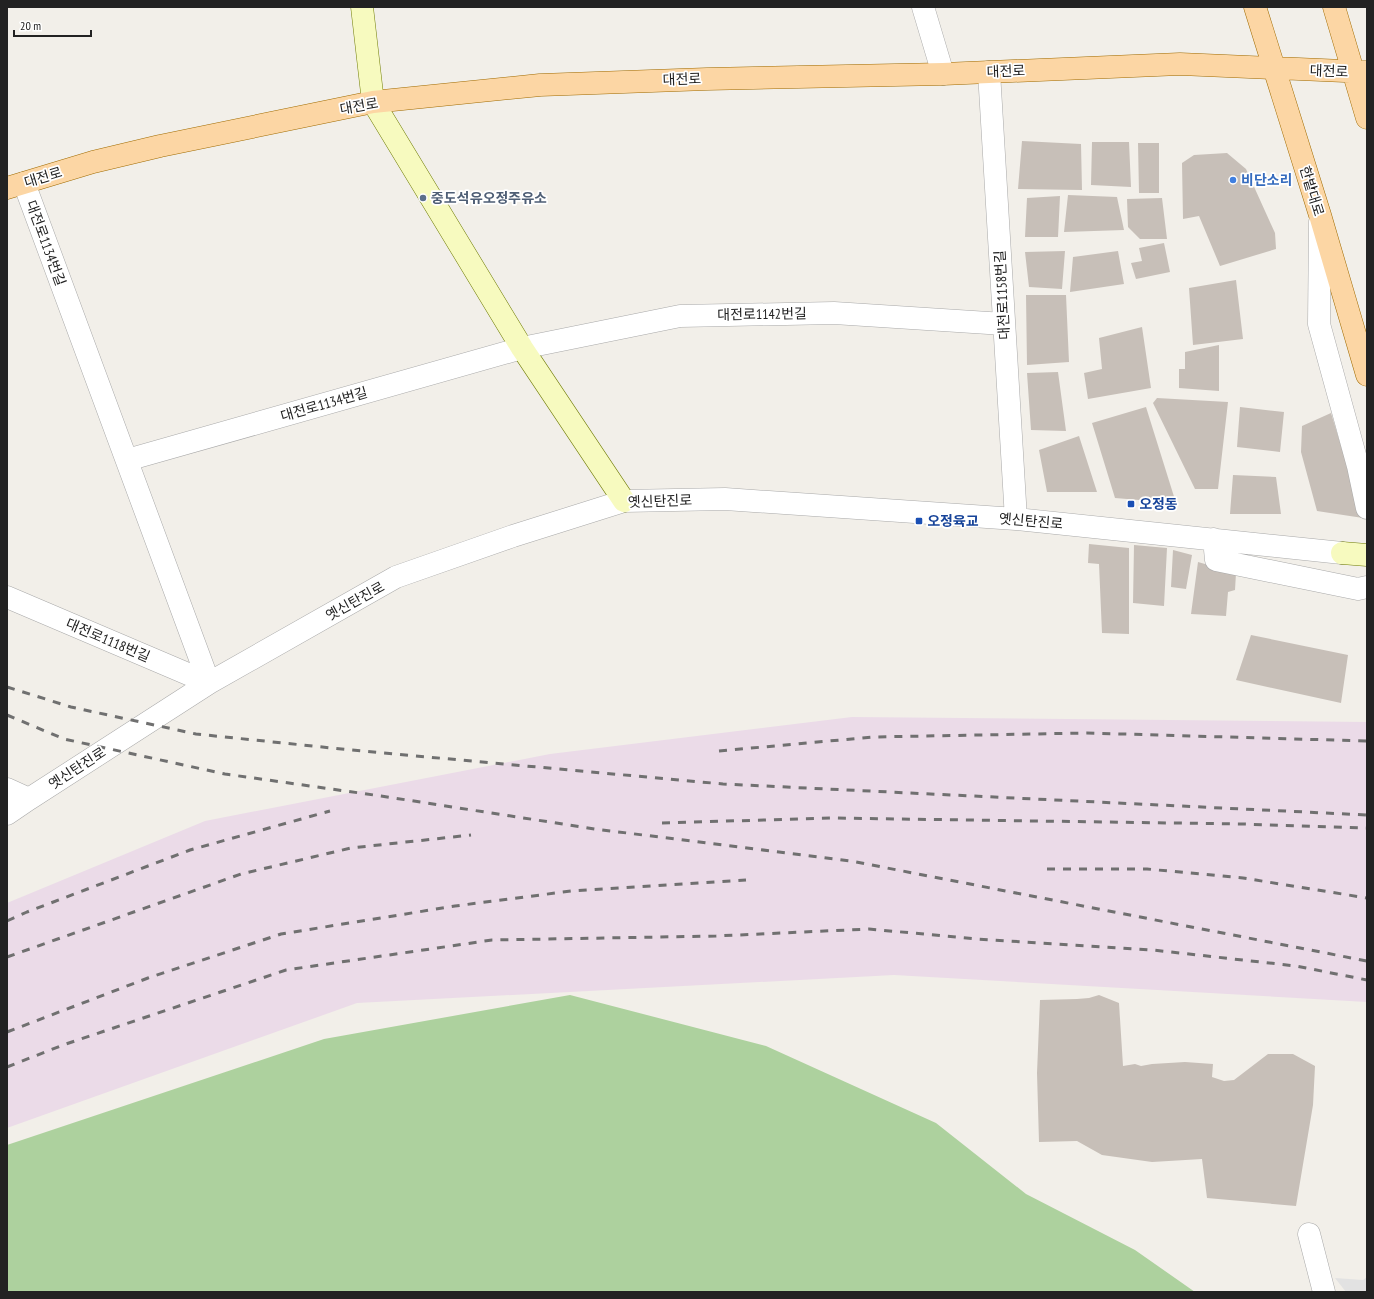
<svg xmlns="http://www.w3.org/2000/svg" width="1374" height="1299" viewBox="0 0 1374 1299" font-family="'PT Sans Narrow','Noto Sans KR',sans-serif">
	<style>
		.industrial { fill: #ebdbe8 }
		.forest { fill: #add19e }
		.parking { fill: #e2e2e2 }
		.building { fill: #c7bfb8 }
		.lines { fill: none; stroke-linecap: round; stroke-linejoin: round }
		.street-casing { stroke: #a9a9a9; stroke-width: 23 }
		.secondary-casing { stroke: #707d05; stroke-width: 23 }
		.primary-casing { stroke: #a06b00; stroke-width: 23 }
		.street { stroke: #fff; stroke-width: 22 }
		.secondary { stroke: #f7fabf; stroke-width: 22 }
		.primary { stroke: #fcd6a4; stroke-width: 22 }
		.rail { stroke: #707070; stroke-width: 3; stroke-dasharray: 8 8; stroke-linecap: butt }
		.shop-dot { fill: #3f7fe0; stroke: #fff; stroke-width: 1.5 }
		.service-dot { fill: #5c6f8a; stroke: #fff; stroke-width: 1.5 }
		.transit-dot { fill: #1a4fb4; stroke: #fff; stroke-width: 1.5 }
		.labels { text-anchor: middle; stroke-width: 3.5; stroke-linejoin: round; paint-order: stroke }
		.street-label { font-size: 14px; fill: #222; stroke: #fff }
		.shop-label { font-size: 14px; font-weight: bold; fill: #366cbe; stroke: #fff; text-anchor: start }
		.service-label { font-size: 14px; font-weight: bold; fill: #4e5e75; stroke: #fff; text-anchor: start }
		.transit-label { font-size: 14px; font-weight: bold; fill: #164399; stroke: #fff; text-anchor: start }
	</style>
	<rect width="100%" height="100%" fill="#f2efe9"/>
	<path class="industrial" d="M852,717L1367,722V1002L894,975L357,1003L7,1128V903L205,821L550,754Z"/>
	<path class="forest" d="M570,995L766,1046L936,1123L1026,1194L1135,1250L1195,1292H7V1145L324,1039Z"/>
	<path class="parking" d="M1367,1277V1292H1346L1335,1278L1363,1280Z"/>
	<path class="building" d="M1022,141L1081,144L1082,190L1018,189Z
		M1092,142H1129L1131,187L1091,185Z
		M1138,143H1159V193H1139Z
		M1227,153L1246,169L1275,233L1276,249L1220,266L1199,216L1183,219L1182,163L1194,155Z
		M1068,195L1117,197L1124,230L1064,232Z
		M1060,196L1058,237H1025L1027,198Z
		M1162,198L1167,239H1140L1128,227L1127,199Z
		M1164,243L1170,272L1136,279L1131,263L1142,261L1139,248Z
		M1065,251L1062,289L1029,287L1025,252Z
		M1118,251L1124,284L1070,292L1073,257Z
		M1236,280L1243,339L1193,345L1189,288Z
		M1026,295H1066L1069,362L1027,365Z
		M1142,327L1151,388L1088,399L1084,373L1102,369L1099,338Z
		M1219,345V391L1179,388V369H1185V352Z
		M1058,372L1066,431L1031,430L1027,373Z
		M1157,398L1228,402L1218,489H1195L1153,403Z
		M1146,407L1176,503L1115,498L1092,423Z
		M1240,407L1284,412L1280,452L1237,447Z
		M1331,413L1363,518L1317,511L1301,452L1302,426Z
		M1079,436L1097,492H1047L1039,450Z
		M1233,475L1276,477L1281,514H1230Z
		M1089,544L1129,548V634L1102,633L1099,564L1088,563Z
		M1134,545L1167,548L1164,606L1133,603Z
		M1173,550L1192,555L1186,589L1171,587Z
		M1198,562L1236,573L1235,590L1228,592L1226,616L1191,614Z
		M1251,635L1348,655L1341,703L1236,680Z
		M1099,995L1119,1003L1123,1066L1135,1064L1141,1066L1152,1064L1185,1062L1213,1064L1212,1077L1224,1081L1234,1080L1268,1054H1293L1315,1066L1313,1105L1296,1206L1207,1198L1202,1159L1152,1162L1102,1155L1077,1141L1039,1142L1037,1073L1040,1000L1077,999L1089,998Z"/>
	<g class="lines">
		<g class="street-casing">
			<path id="street" d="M923,7L943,74
				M989,72L1016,519
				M24,183L209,683
				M1320,222L1319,324L1358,466L1367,508
				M127,460L522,348L680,316L834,313L1004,324
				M1214,539L1216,560L1358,589L1367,587
				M7,597L209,683
				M7,789L29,799
				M7,814L29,799L209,683L396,577L513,536L624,501L725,499L1016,519L1342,553
				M1309,1234L1324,1292"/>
		</g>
		<g class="secondary-casing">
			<path id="secondary" d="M362,7L373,102L522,348L624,501
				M1342,553L1367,555"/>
		</g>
		<g class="primary-casing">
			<path id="primary" d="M1255,7L1320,215L1367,375
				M1334,7L1367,118
				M7,188L93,162L160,146L373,102L540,85L707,79L943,74L1180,64L1367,72"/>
		</g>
		<use href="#street" class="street"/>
		<use href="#secondary" class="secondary"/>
		<use href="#primary" class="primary"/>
		<path class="rail" d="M7,687L71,707L196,734L351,750L723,784L1367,815
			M7,715L64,739L225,774L381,796L595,829L851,861L1367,961
			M719,751L873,737L1087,733L1367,741
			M662,823L831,818L1242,824L1367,828
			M1047,869H1147L1243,878L1367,898
			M7,921L27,912L190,850L330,811
			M7,957L241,874L351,848L471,835
			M7,1032L148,978L281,934L455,906L571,891L746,880
			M7,1067L63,1045L286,970L492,940L716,936L869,929L977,939L1153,950L1296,966L1367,980"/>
	</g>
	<circle class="shop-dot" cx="1233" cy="180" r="4"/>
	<circle class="service-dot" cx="423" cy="198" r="4"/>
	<g class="transit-dot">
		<rect x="1127" y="500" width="8" height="8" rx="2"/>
		<rect x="915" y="517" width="8" height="8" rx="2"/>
	</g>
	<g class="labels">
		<g class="street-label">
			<text transform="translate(1006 71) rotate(-2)" y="5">대전로</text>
			<text transform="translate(1329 71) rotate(2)" y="5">대전로</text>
			<text transform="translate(682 79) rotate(-2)" y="5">대전로</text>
			<text transform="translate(359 106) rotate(-10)" y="5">대전로</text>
			<text transform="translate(43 177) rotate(-17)" y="5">대전로</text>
			<text transform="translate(1312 191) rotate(73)" y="5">한밭대로</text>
			<text transform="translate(46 243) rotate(70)" y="5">대전로1134번길</text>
			<text transform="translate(1002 295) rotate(-93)" y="5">대전로1158번길</text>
			<text transform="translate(762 314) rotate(-1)" y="5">대전로1142번길</text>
			<text transform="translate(324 404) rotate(-16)" y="5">대전로1134번길</text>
			<text transform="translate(660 501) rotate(-2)" y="5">옛신탄진로</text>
			<text transform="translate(1031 521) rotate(5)" y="5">옛신탄진로</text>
			<text transform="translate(355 601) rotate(-29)" y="5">옛신탄진로</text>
			<text transform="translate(108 640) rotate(23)" y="5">대전로1118번길</text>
			<text transform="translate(77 768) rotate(-33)" y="5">옛신탄진로</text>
		</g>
		<g class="shop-label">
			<text x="1241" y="185">비단소리</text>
		</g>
		<g class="service-label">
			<text x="431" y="203">중도석유오정주유소</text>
		</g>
		<g class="transit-label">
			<text x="1139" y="509">오정동</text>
			<text x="927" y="526">오정육교</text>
		</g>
	</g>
	<rect width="1374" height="1299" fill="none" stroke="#222222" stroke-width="16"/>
	<path d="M14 30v6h77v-6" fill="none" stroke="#222222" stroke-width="2"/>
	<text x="20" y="30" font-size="12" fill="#222222" stroke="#ffffff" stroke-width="3" paint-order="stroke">20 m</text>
</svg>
